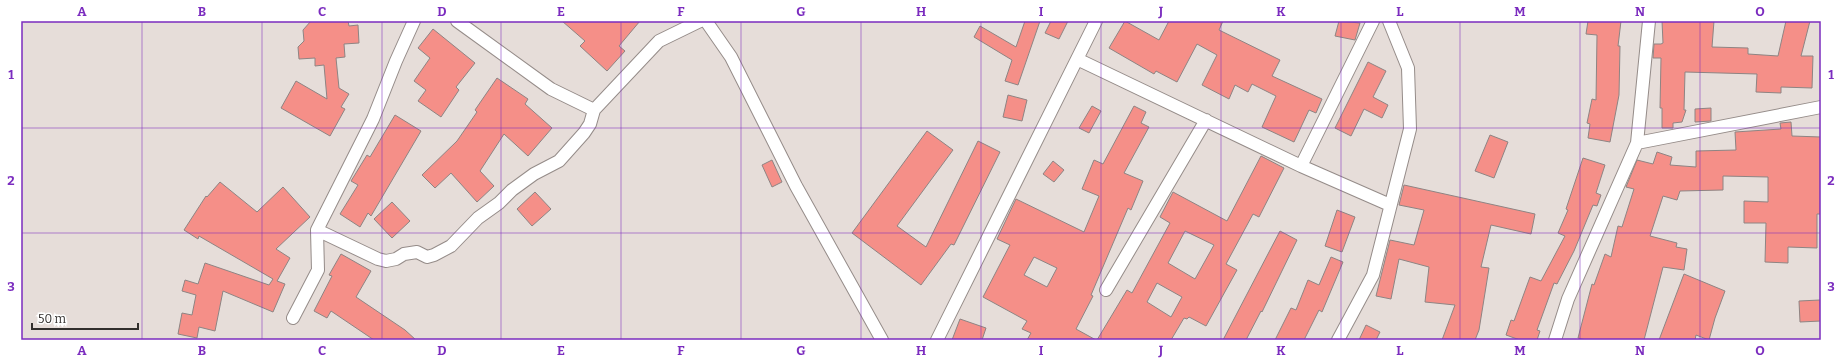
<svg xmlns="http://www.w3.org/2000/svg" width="1842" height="361" viewBox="0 0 1842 361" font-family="Bitter,serif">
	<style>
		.building { fill: #f58f88; stroke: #8e8483; fill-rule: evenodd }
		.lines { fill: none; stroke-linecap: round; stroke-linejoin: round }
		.street-casing { stroke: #958c89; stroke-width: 14 }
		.street { stroke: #fff; stroke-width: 12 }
		.grid { fill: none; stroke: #7b2cbf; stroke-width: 1; stroke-opacity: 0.55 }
		.neatline { fill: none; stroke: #7b2cbf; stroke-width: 1.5 }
		.grid-label { font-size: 13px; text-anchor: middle; font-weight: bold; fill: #7b2cbf }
	</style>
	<rect width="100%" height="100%" fill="#e6ddd9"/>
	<path class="building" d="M311,21H348L349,26L358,25L359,43L344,44L345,57L336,58L339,88L349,94L341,107L345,109L330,136L281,108L296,81L327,99L324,65L315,66V58L299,59L298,47L304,41L303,30Z
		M562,21H640L619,46L625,51L607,71L580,46L585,41Z
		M1025,21H1040L1018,85L1005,81L1012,60L974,37L980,26L1016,47Z
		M1051,21H1068L1059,39L1045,33Z
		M1125,21L1159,40L1169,21H1223L1219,30L1280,60L1272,76L1322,99L1316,113L1309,110L1294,142L1262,127L1276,96L1252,84L1248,92L1235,85L1229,99L1202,85L1217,55L1197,44L1177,82L1156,71L1154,74L1109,48Z
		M1339,21L1360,23L1355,40L1335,36Z
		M1588,21H1621L1618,46H1620L1619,95L1610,142L1588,138L1590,124L1587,123L1592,99L1596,100L1597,35L1586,34Z
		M1662,21H1714L1712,47L1748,48V54L1778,56L1786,21H1810L1801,56H1813L1812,88L1781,87V93L1756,92L1757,74L1685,72L1684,110H1686L1682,122L1673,123V128H1662V108H1660L1661,58H1653L1654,44H1661L1663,43Z
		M433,29L475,63L456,87L459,90L441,117L418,101L426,90L414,81L430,58L418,48Z
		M1368,62L1386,71L1373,97L1388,105L1382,118L1364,109L1351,136L1335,128Z
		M497,78L528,99L525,104L552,128L528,156L504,134L480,171L494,186L477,202L451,173L435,188L422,175L457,141L477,112L475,110Z
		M1008,95L1027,100L1022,121L1003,117Z
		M1092,106L1101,111L1089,133L1079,128Z
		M1134,106L1146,112L1141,123L1149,127L1124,173L1143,181L1131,210L1128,208L1091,295L1093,296L1076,329L1096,340H1027L1031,333L1022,329L1027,321L983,297L1010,245L997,239L1016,199L1084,232L1099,196L1082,189L1094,160L1103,164ZM1034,257L1057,268L1047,287L1024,275Z
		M1711,108V121L1695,122V109Z
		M395,115L421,131L371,216L368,213L360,227L340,214L358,185L351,181L367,155L370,157Z
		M1791,122L1792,136L1821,137V214H1817V248L1788,247V263L1765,262L1766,223H1744V201L1768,202V177L1723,176V190L1680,191L1677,200L1663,196L1650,236L1677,243L1676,247L1687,249L1684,270L1663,267L1644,340H1586L1578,338L1592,284L1594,285L1605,254L1611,257L1618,226L1622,227L1634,189L1626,187L1637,160L1653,164L1657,152L1672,157L1670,165L1696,167V151L1736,150L1735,132L1781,129L1780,123Z
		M927,131L953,150L897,226L926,247L978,141L1000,152L954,245L951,244L921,285L852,233Z
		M1490,135L1508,142L1494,178L1475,171Z
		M1261,156L1284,168L1259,217L1253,214L1226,264L1237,270L1206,326L1189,317L1187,319L1184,318L1171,340H1097L1127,290L1132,293L1170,223L1160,217L1173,192L1227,221ZM1185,231L1214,245L1195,279L1168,263ZM1157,283L1182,297L1171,317L1147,302Z
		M1583,158L1605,165L1596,193L1601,195L1597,206L1593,205L1574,251L1557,284L1554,283L1537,330L1540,331L1537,340H1520L1506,335L1511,320L1514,321L1530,277L1541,281L1565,236L1558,233L1568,210L1566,209Z
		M772,160L782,182L772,187L762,165Z
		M1053,161L1064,170L1054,182L1043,174Z
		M220,182L257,212L283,187L310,217L276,249L290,258L277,281L285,284L273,312L223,291L215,331L199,327L197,338L178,334L182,313L192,315L196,295L182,291L185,280L198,284L205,263L269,285L273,279L199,236L198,239L184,230L206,196L207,197Z
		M1404,185L1535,214L1531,234L1491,225L1481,267L1489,268L1479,330L1475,340H1442L1455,305L1425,302L1429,267L1399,259L1391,299L1376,296L1390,240L1414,245L1424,210L1399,205Z
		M535,192L551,209L532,226L517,209Z
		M392,202L410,221L392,238L374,219Z
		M1337,210L1355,217L1342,252L1325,246Z
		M1280,231L1297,240L1262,312L1261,311L1246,340H1223Z
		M341,254L371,271L356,297L405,330L416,340H374L331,311L327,318L314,311L332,276L329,275Z
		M1331,257L1343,262L1322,312L1319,310L1304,340H1275L1291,308L1296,310L1308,280L1319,285Z
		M1684,274L1725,291L1715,318L1709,340L1696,335L1695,340H1659Z
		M1820,300L1821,321L1800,322L1799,301Z
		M960,319L986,328L982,340H952Z
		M1366,325L1380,332L1376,340H1359Z"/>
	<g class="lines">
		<g class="street-casing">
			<path id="street" d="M457,21L551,89L594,110L659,41L700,21
				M706,21L731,57L796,186L882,340
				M1077,59L1301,166L1390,205
				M1637,143L1821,107
				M1301,166L1373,21
				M317,230L378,259L386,261L396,259L404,254L417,252L427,257L434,255L451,246L478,218L499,203L512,190L534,174L559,161L584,133L590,124L594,110
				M1106,290L1206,120
				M293,318L318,270L317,230L373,119L396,61L414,21
				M937,340L1096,21
				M1338,340L1373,275L1410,129L1408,68L1389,21
				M1555,340L1568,299L1637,143L1649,21"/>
		</g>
		<use href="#street" class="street"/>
	</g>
	<path class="grid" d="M142,21V340M262,21V340M382,21V340M501,21V340M621,21V340M741,21V340M861,21V340M981,21V340M1101,21V340M1221,21V340M1341,21V340M1460,21V340M1580,21V340M1700,21V340M21,128H1821M21,233H1821"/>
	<rect width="1842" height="361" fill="none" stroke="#ffffff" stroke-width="44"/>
	<path d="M32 323v6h106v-6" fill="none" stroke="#322f2d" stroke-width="2"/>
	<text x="38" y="323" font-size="12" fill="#322f2d" stroke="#ffffff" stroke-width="3" paint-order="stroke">50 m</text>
	<rect x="22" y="22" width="1798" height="317" class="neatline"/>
	<g class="grid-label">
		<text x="82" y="16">A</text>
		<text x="202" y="16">B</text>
		<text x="322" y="16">C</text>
		<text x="442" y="16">D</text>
		<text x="561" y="16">E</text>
		<text x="681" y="16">F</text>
		<text x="801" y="16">G</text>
		<text x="921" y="16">H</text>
		<text x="1041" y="16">I</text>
		<text x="1161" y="16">J</text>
		<text x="1281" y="16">K</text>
		<text x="1400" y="16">L</text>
		<text x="1520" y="16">M</text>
		<text x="1640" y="16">N</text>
		<text x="1760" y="16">O</text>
		<text x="11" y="79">1</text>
		<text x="1831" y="79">1</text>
		<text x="11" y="185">2</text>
		<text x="1831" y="185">2</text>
		<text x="11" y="291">3</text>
		<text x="1831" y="291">3</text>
		<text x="82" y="355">A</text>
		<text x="202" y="355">B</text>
		<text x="322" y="355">C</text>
		<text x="442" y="355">D</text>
		<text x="561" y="355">E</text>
		<text x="681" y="355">F</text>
		<text x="801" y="355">G</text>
		<text x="921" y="355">H</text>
		<text x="1041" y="355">I</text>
		<text x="1161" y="355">J</text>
		<text x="1281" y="355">K</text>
		<text x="1400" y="355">L</text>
		<text x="1520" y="355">M</text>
		<text x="1640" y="355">N</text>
		<text x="1760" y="355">O</text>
	</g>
</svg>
